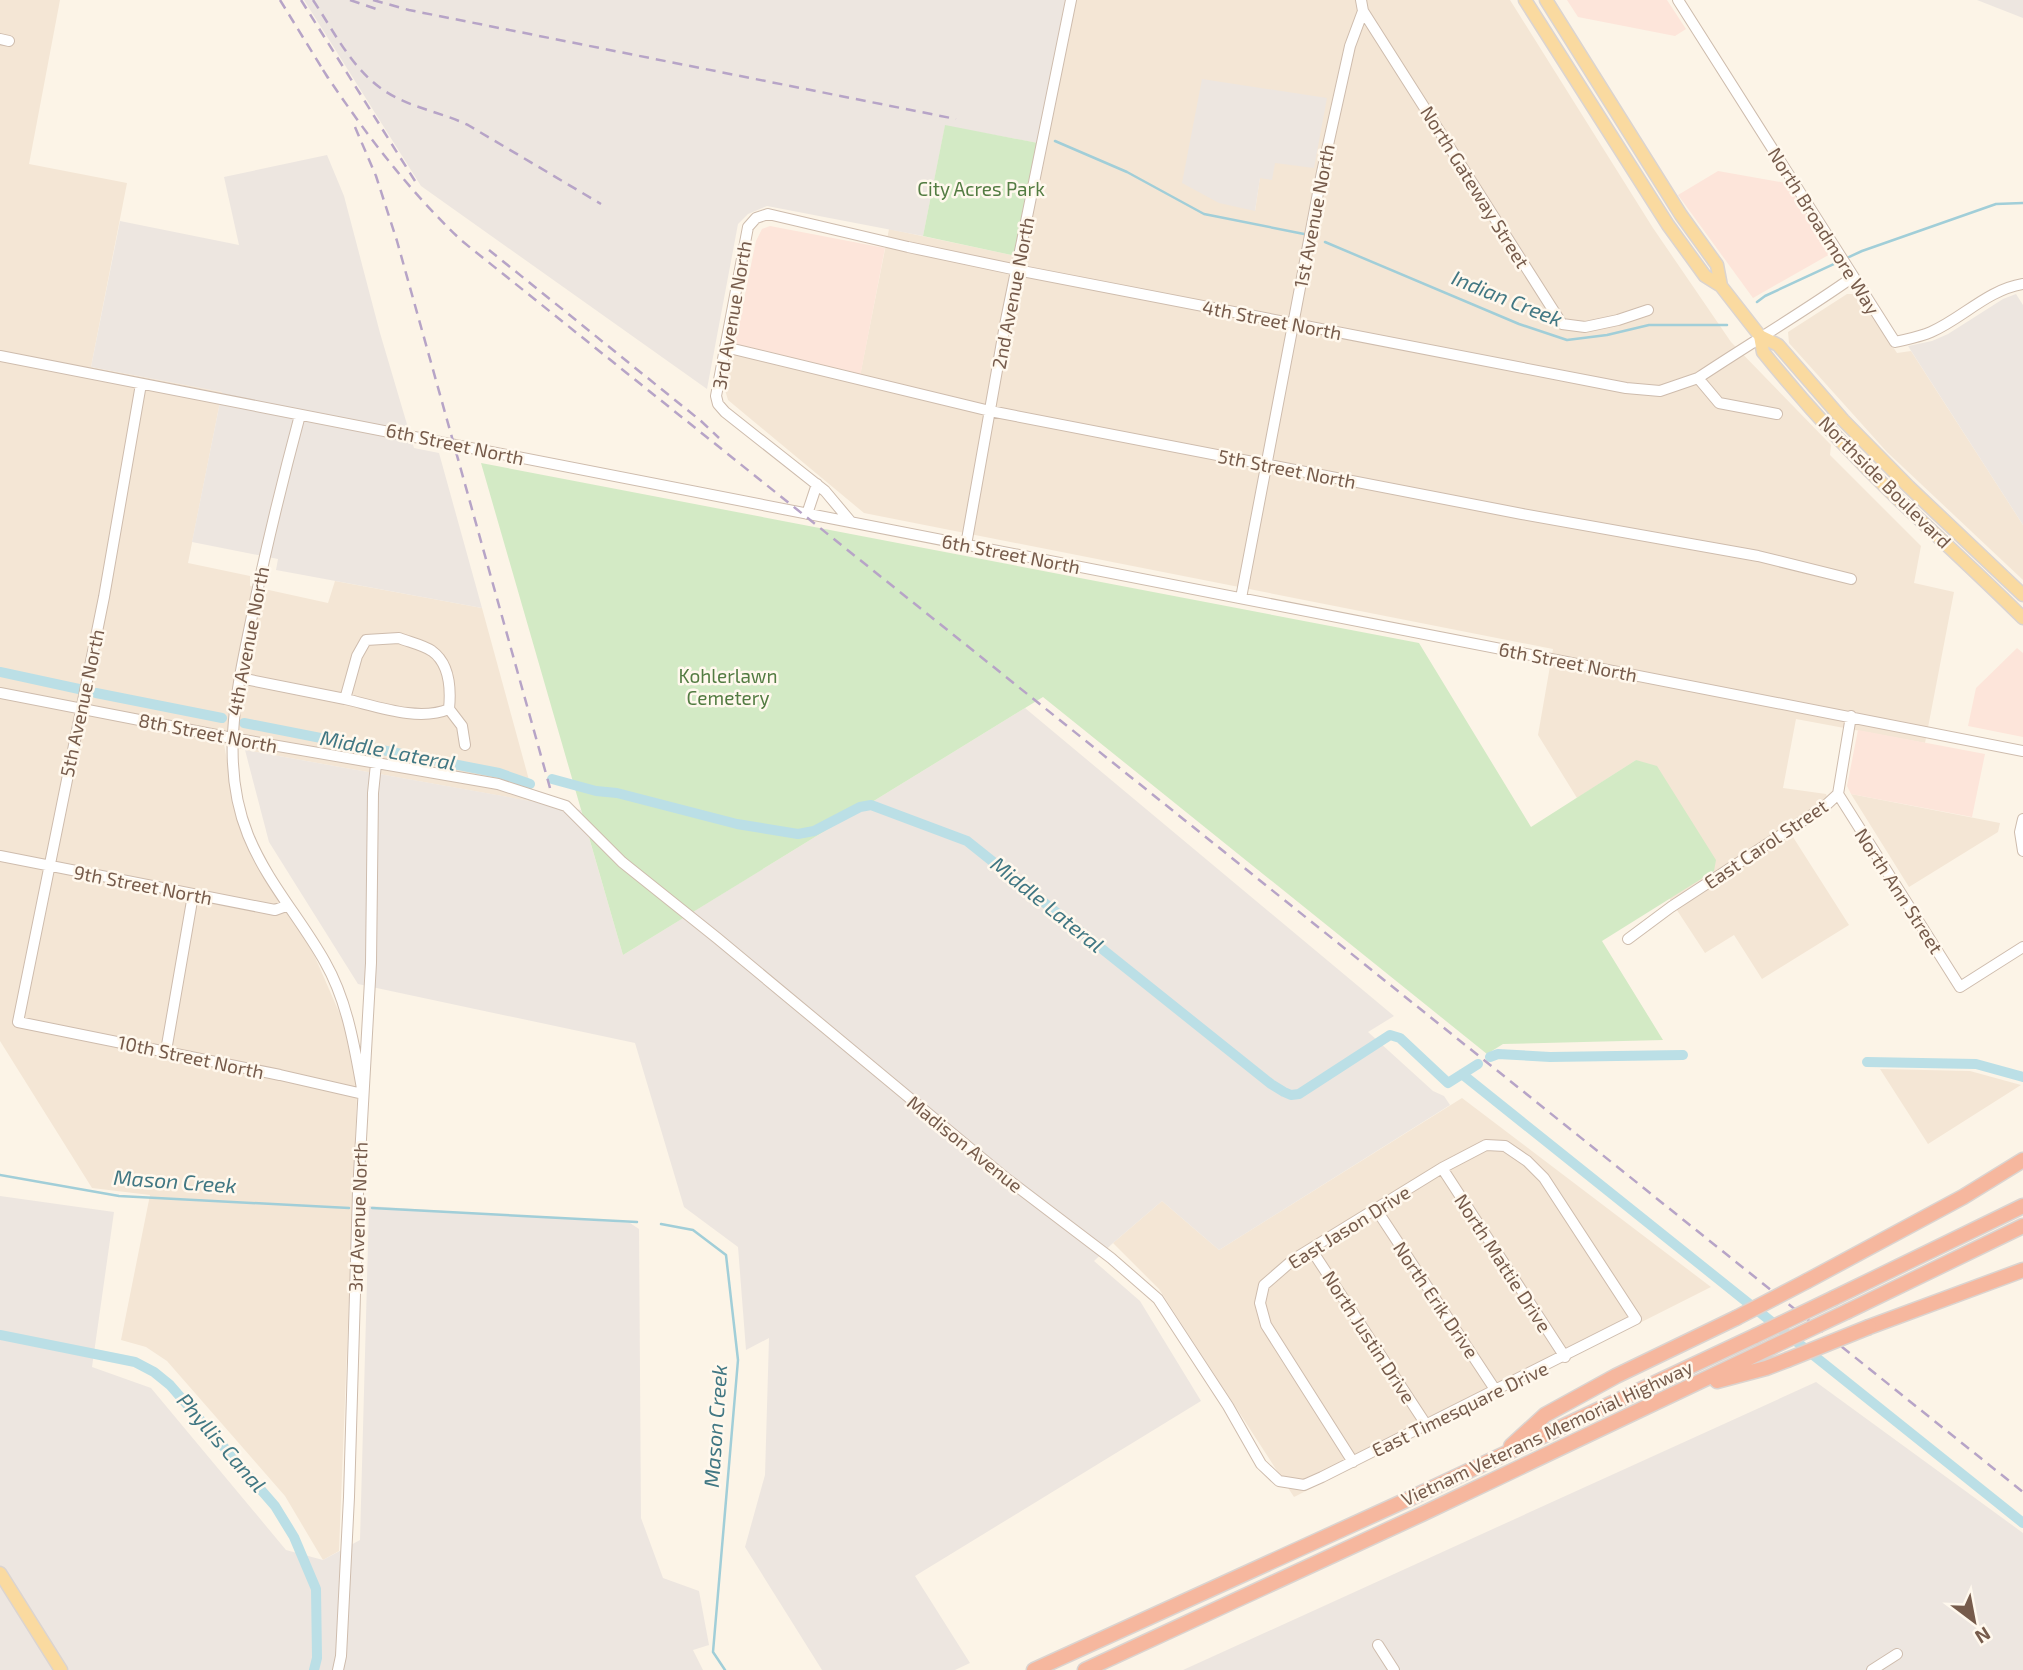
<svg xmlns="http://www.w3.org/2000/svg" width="2023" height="1670" viewBox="0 0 2023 1670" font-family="'Exo 2',sans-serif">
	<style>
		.residential { fill: #f4e6d5; fill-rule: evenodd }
		.commercial { fill: #fde5da }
		.industrial { fill: #ede6e0 }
		.green { fill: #d3eac5 }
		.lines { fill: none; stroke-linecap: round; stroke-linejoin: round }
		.stream { stroke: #a1ced8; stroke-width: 2.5 }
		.canal { stroke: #bbdfe6; stroke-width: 10 }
		.minor-casing { stroke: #cebcad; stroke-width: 12 }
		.major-casing { stroke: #dbd4d0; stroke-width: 15 }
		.highway-casing { stroke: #dbd4d0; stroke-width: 17 }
		.minor { stroke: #fff; stroke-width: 10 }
		.major { stroke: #fadaa0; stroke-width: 12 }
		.highway { stroke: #f6b79e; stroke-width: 14 }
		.rail { stroke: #b7a4c7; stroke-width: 2.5; stroke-dasharray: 10 7; stroke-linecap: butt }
		.highway-bridge-casing { stroke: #dbd4d0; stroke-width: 17; stroke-linecap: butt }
		.highway-bridge { stroke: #f6b79e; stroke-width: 14 }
		.labels { text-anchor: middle; stroke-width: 5; stroke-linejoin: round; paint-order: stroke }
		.street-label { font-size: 19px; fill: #765b4b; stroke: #fff8ed }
		.park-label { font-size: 19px; fill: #537c42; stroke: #fff8ed }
		.water-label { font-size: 21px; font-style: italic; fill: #417783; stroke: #fff8ed }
	</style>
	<rect width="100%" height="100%" fill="#fcf4e7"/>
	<path class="residential" d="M0,0H60L29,164L127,183L91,367L222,392L188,563L250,576V586L328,603L335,581L482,608L535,802L245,750L224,744L235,805L272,882L315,957L353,1044L358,1071L339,1551L323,1560L285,1496L167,1361L146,1347L121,1340L150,1195L92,1188L0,1041Z
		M1065,0H1510L1653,228L1731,342L1831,445L1830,455L1921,546L1914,583L1954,592L1925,743L1796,719L1783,788L1826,794L1827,797L1826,800L1786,826L1849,925L1762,979L1734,935L1705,953L1669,898L1713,871L1636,760L1577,798L1538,735L1553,649L864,513L728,400L725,390L733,352L860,376L889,229L1016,256ZM1203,79L1272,179L1260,177L1255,211Z
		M1847,294H1858L1897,353L1911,351L2023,525V580L1887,452L1789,343L1788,332Z
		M1851,794L2000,823L1998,832L1909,887Z
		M1880,1069L1970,1071L2021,1085L1928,1144Z
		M1462,1098L1711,1287L1294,1497L1159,1289L1113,1243L1162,1201L1219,1250Z"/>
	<path class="commercial" d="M1567,0H1667L1686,29L1675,36L1578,17Z
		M1718,171L1786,183L1832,253L1753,298L1678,195Z
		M770,226L885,248L860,377L733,352L756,241L762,229Z
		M2017,648L2023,653V737L1968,726L1976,688Z
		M1858,730L1985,754L1972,817L1851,794L1847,786Z"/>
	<path class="industrial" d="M304,0H1065L1038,143L945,126L923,236L767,206L748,214L738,224L707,389L421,186Z
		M1977,0H2023V18Z
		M1202,79L1327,98L1314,168L1275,163L1272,180L1260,178L1255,211L1219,203L1182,183Z
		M327,155L344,196L380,333L414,448L439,453L482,608L276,570L278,559L192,542L222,392L91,367L120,221L239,245L224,177Z
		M2016,294L2023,305V525L1908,346L1932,341L1948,334L2003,299Z
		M1025,708L1394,1016L1368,1032L1433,1091L1444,1096L1450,1105L1219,1250L1162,1201L1113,1243L1094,1261L1140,1301L1201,1401L915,1576L970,1663L955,1670H822L745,1547L765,1475L769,1338L746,1350L738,1247L684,1207L635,1043L358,984L269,842L245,750L581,810L623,955Z
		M0,1196L114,1212L92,1367L151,1388L286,1550L323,1560L360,1540L369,1206L630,1223L639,1229L641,1518L663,1578L699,1591L709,1645L693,1650L703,1670H0Z
		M1816,1382L2023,1533V1670H1183Z"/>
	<path class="green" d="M945,125L1038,143L1016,256L923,236Z
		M481,463L1419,643L1531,827L1636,760L1657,766L1716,860L1714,871L1602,941L1663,1040L1503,1044L1487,1054L1043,697L623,955Z"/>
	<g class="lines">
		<path class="stream" d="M1055,141L1127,172L1204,214L1304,234
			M1325,242L1519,324L1567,340L1607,335L1649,325H1727
			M1757,302L1765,296L1862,251L1996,204L2023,203
			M0,1175L119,1196L349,1208
			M372,1208L637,1222
			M661,1224L693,1230L726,1255L738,1360L713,1652L725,1670"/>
		<path class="canal" d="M0,672L79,689
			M96,693L222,718
			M244,723L499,773L530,784
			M552,779L596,791L617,793L737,824L798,834L814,831L860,807L871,805L967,841L1271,1084L1284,1092L1291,1095L1299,1094L1390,1035L1400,1038L1448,1083L1478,1064
			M1490,1057L1498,1054L1550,1057L1683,1055
			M1867,1062L1976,1064L2023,1077
			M1462,1074L2023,1523
			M0,1335L135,1362L154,1372L170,1385L275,1506L294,1537L316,1589L317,1658L314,1670"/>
		<g class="minor-casing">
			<path id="minor" d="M1678,0L1895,342C1907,339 1920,337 1931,332C1963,318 1987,290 2023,284
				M1363,11L1562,324L1585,327L1618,320L1648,310
				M0,39L9,41
				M725,347L990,411L1522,514L1758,556L1851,579
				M0,356L2023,751
				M1698,378C1749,344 1802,313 1853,277
				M141,384L104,597L18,1022L280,1075L363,1094C355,1050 348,1002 325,962C301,919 267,882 248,835C219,763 237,689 252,616C266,548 282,482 300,415
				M807,514L817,484
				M851,522L825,491L725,412L718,404L716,396L748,227L756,218L768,214L908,247L1017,270L1626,388L1660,391L1698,378L1719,403L1777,414
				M966,545L1005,325L1071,0
				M1241,598L1322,172L1350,46L1363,11L1361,0
				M399,638C409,642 423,645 432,651C450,664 451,689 449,709C418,722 376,706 345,699L357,656L366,640Z
				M240,678L345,699
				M0,693L232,738L498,784L566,806L622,862L717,938L1007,1179L1111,1258L1158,1299L1228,1406L1261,1464L1279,1481L1304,1485L1322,1477L1636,1319L1544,1178L1527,1161L1505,1146L1486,1145L1442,1168L1294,1259L1264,1285L1260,1303L1266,1325L1353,1462
				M449,709L462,726L465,745
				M1838,794L1960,987L2023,947
				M2023,819L2020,832L2023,851
				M0,856L275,910L286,906
				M1628,939L1671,907L1824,807L1838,794L1851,716
				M166,1051L193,895
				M1442,1168L1565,1357
				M1376,1209L1496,1391
				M1311,1249L1427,1426
				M1378,1645L1394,1670
				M338,1670L341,1656L349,1497L358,1192L371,963L373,793L376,764
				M1872,1670L1897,1654"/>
		</g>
		<g class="major-casing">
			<path id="major" d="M1525,0L1668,225L1705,276L1721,286L1760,336L1778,345L1843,420L1909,487L2023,595
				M1546,0L1681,215L1717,265L1721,286
				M1760,336L1763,352C1805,404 1850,453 1898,499C1940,539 1982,577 2023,618
				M0,1573L61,1670"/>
		</g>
		<g class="highway-casing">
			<path id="highway" d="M1807,1281L1963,1197L2023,1160
				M1834,1298L2023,1206
				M1848,1311L2023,1226
				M1869,1327L2023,1270
				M1717,1381L1766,1368L1787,1360
				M1511,1446L1545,1415L1616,1376L1736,1318
				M1034,1670L1413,1497L1755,1336
				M1085,1670L1422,1514L1772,1347"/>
		</g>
		<use href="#minor" class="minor"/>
		<use href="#major" class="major"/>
		<use href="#highway" class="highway"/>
		<path class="rail" d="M280,0L328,78
			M301,0L415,181
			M313,0C337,36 356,78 397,98C419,109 445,114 468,125L601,204
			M350,0L382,11
			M373,0L409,10L956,119
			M323,70C364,132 408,190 462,241L2023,1492
			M355,127L376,176L397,241L550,788
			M489,250L701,421L719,438"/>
		<g class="highway-bridge-casing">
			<path id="highway-bridge" d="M1736,1318L1807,1281
				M1755,1336L1834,1298
				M1772,1347L1848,1311
				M1787,1360L1869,1327"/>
		</g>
		<use href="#highway-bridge" class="highway-bridge"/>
	</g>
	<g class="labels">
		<g class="street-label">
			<text transform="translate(1475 187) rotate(58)" y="7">North Gateway Street</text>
			<text transform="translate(1314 216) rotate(-79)" y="7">1st Avenue North</text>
			<text transform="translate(1824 231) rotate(58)" y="7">North Broadmore Way</text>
			<text transform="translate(1013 293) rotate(-79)" y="7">2nd Avenue North</text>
			<text transform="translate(732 315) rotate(-80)" y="7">3rd Avenue North</text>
			<text transform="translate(1272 320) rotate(11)" y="7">4th Street North</text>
			<text transform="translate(455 444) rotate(12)" y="7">6th Street North</text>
			<text transform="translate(1287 469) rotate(11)" y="7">5th Street North</text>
			<text transform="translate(1885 482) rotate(45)" y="7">Northside Boulevard</text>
			<text transform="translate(1011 554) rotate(11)" y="7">6th Street North</text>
			<text transform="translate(248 641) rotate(-79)" y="7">4th Avenue North</text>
			<text transform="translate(1568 662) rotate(11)" y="7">6th Street North</text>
			<text transform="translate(82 703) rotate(-78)" y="7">5th Avenue North</text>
			<text transform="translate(208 733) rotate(11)" y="7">8th Street North</text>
			<text transform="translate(1766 844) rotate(-34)" y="7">East Carol Street</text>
			<text transform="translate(143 885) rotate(11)" y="7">9th Street North</text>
			<text transform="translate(1899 891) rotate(57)" y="7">North Ann Street</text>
			<text transform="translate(191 1057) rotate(12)" y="7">10th Street North</text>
			<text transform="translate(965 1144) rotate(39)" y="7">Madison Avenue</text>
			<text transform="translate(358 1217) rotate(-88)" y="7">3rd Avenue North</text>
			<text transform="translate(1349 1227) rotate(-32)" y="7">East Jason Drive</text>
			<text transform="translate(1503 1263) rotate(57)" y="7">North Mattie Drive</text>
			<text transform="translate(1436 1300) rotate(56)" y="7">North Erik Drive</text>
			<text transform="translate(1369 1337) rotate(57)" y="7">North Justin Drive</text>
			<text transform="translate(1460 1409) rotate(-26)" y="7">East Timesquare Drive</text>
			<text transform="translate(1547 1433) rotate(-25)" y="7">Vietnam Veterans Memorial Highway</text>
		</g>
		<g class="park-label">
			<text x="981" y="196">City Acres Park</text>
			<text x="728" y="683">Kohlerlawn<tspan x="728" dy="22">Cemetery</tspan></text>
		</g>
		<g class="water-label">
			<text transform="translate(1507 299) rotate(22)" y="7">Indian Creek</text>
			<text transform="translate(388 751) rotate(11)" y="7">Middle Lateral</text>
			<text transform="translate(1047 905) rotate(39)" y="7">Middle Lateral</text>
			<text transform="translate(175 1182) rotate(4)" y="7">Mason Creek</text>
			<text transform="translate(716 1426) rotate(-86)" y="7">Mason Creek</text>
			<text transform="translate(221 1443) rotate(49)" y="7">Phyllis Canal</text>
		</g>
	</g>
	<g transform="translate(1974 1621) rotate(148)" stroke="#fff8ed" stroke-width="5" paint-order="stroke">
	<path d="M0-5L12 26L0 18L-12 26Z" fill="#765b4b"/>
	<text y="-10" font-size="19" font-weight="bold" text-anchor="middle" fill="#765b4b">N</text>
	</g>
</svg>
